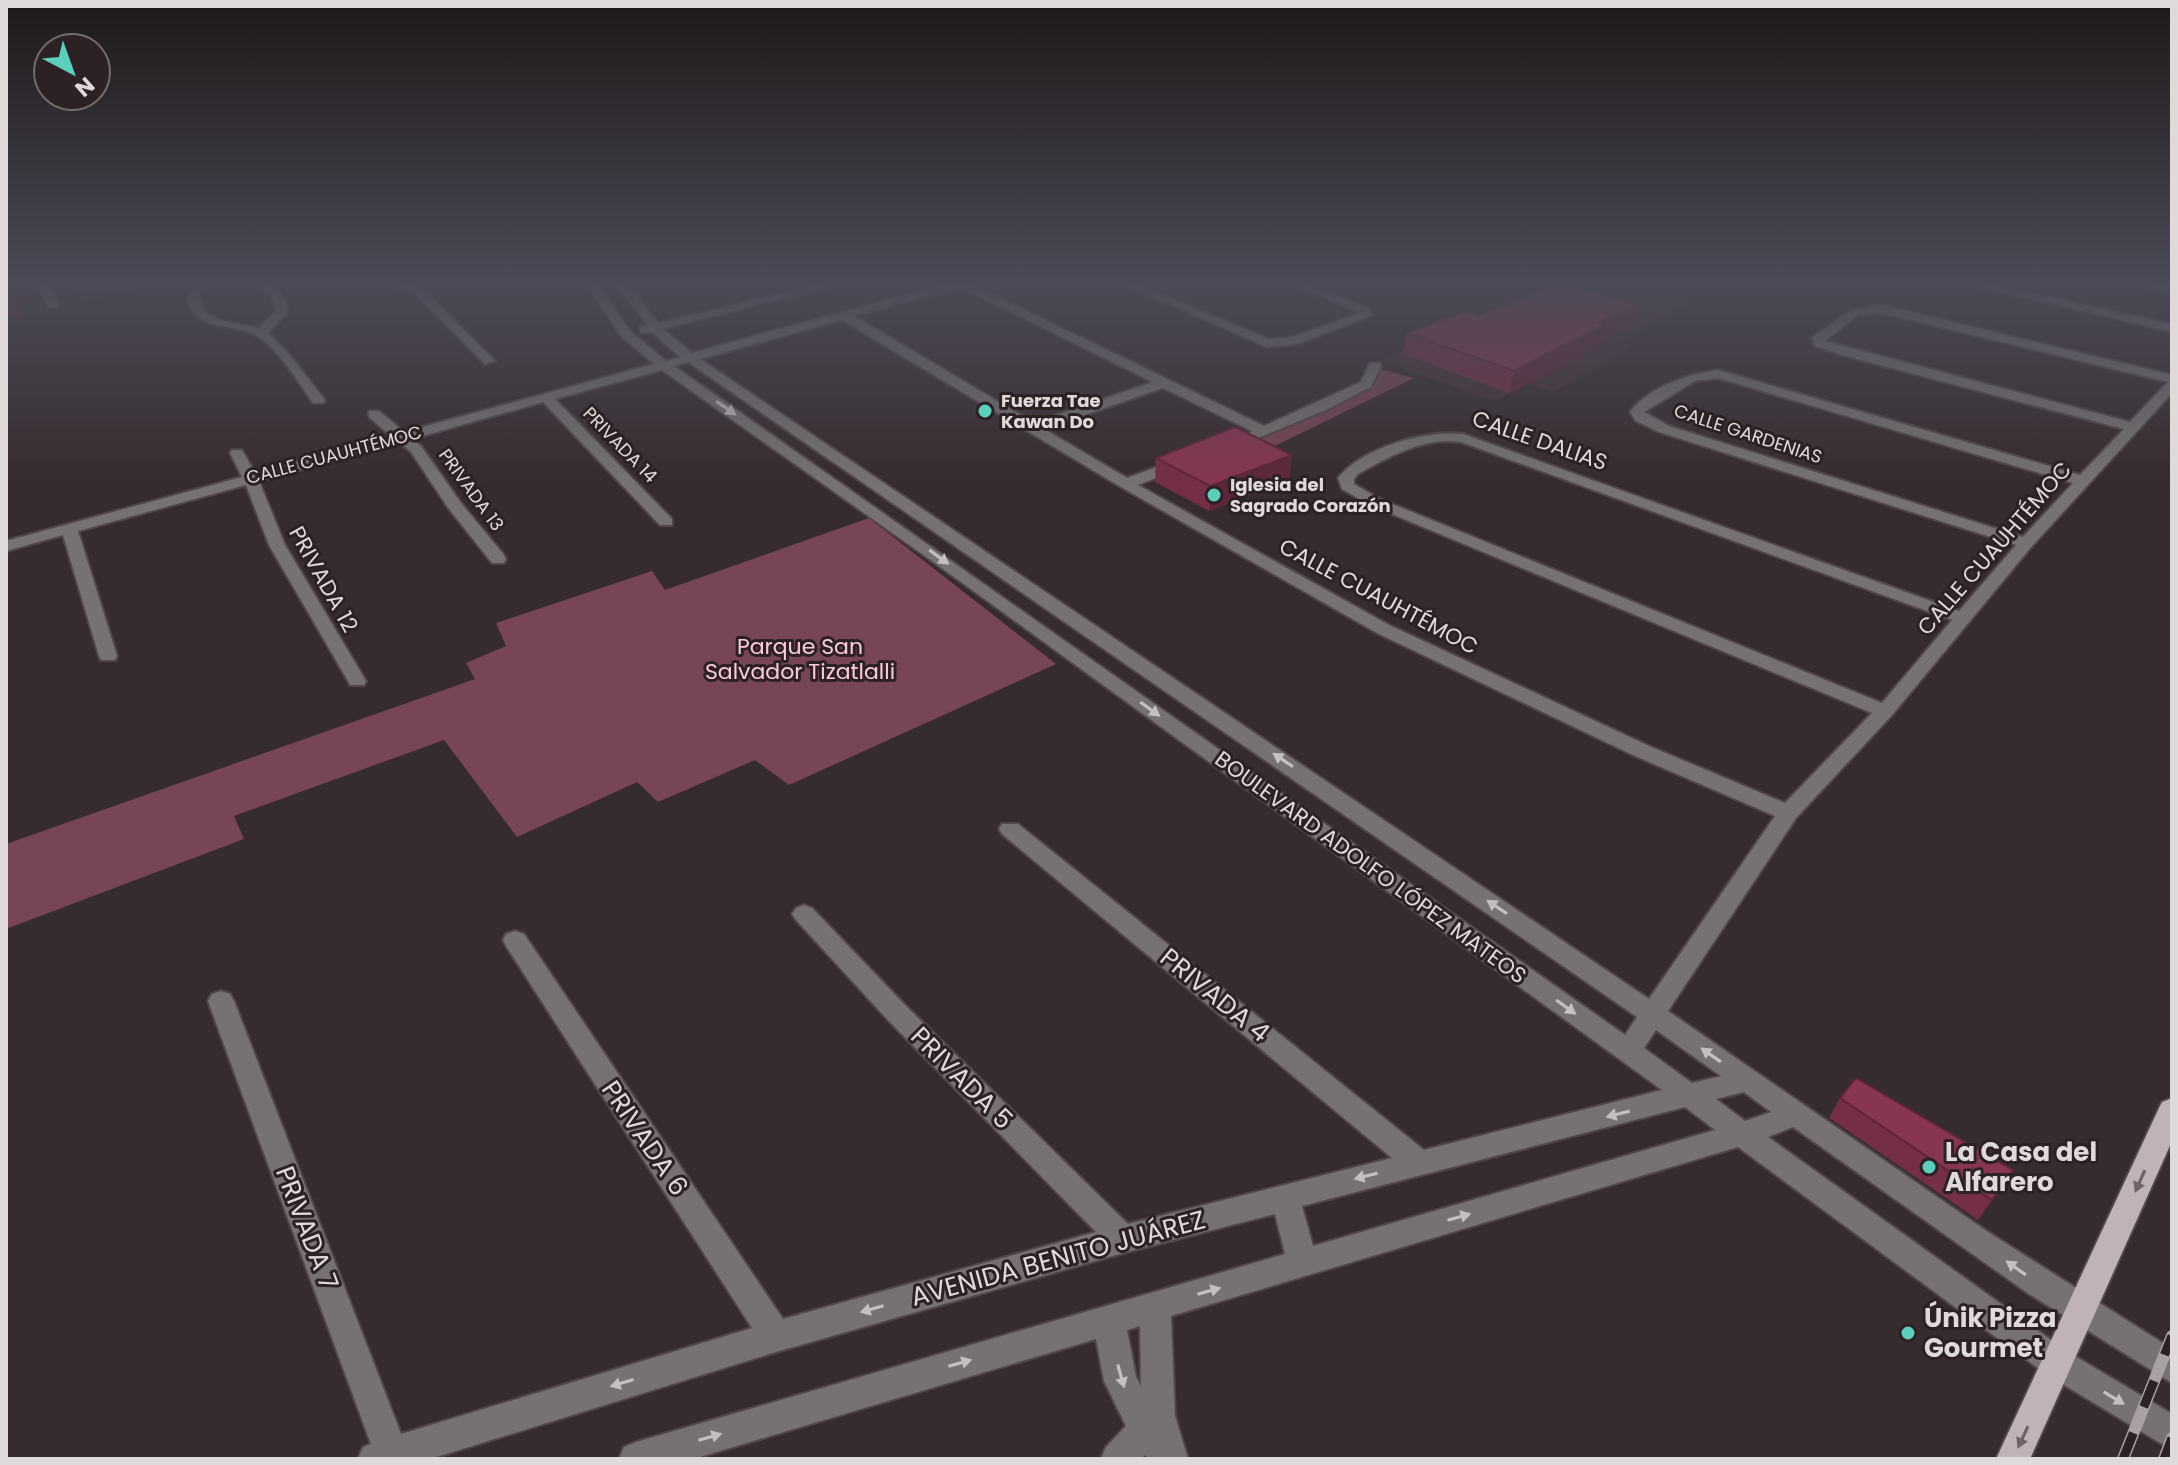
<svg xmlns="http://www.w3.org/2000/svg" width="2178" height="1465" viewBox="0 0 2178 1465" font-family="Poppins,sans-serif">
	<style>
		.built { fill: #433136 }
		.green { fill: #774554 }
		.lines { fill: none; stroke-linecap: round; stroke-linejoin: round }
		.minor-casing { stroke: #51474a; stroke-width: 4 }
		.major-casing { stroke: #51474a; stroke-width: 4 }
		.minor { fill: #777172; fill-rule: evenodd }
		.major { fill: #bfb3b6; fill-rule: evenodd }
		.rail-casing { stroke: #aaa1a4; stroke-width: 12 }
		.rail { stroke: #2c2124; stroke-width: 9; stroke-dasharray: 28; stroke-linecap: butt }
		.wall { fill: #742e46 }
		.shaded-wall { fill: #5e2539 }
		.building { fill: #873551; stroke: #5e2539; stroke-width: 2 }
		.oneway { fill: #c6bfc1 }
		.oneway2 { fill: #6e6366 }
		.poi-dot { fill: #5ccebb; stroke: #2c2124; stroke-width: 3 }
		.labels { text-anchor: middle; stroke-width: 6; stroke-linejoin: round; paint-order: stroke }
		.far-poi-label { font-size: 18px; font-weight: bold; fill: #e0d9db; stroke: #2c2124; text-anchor: start }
		.far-street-label { font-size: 18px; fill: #e0d9db; stroke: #2c2124 }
		.street-label { font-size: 22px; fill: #e0d9db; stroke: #2c2124 }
		.park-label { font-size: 22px; fill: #fbcad7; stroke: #2c2124 }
		.near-street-label { font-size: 26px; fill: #e0d9db; stroke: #2c2124 }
		.near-poi-label { font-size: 26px; font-weight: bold; fill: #e0d9db; stroke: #2c2124; text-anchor: start }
	</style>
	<rect width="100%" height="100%" fill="#362b2e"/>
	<path class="built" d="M1600,281H1632L1685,299L1687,305L1618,342L1632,347L1553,392L1529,384L1499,399H1489L1384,362L1386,357Z"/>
	<path class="green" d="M1380,369L1414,378L1258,454L1234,446L1351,397Z
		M869,518L1056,664L789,785L755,760L658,802L637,782L517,837L444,740L234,816L244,839L6,929V844L475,679L466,663L506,646L496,623L652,571L665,590Z"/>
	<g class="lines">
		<g class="minor-casing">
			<path id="minor" d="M35,281H46L59,305L57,307H49Z
				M199,281H211L199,295L205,312L220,320L259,328L276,311C274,294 264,291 253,281C273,281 284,291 288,312L268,333L288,353L325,400L323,403H313C297,381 280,349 255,335C231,322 195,333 187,298Z
				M372,281H395L421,287L495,361L485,364L413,292Z
				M584,281H595L630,331L666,361L680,357L652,332L640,333V327L648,325L613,281H624L658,323L831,281H851L663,329L692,353L955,281H974L971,284L1264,426L1361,382L1370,363H1380L1381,366L1371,387L1326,410L1253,440L1246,436L1252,431L1163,388L1044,429L1127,478L1173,461H1183V467L1138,485L1389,625L1649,746L1785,803L1872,713L1370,505L1342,489L1338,478C1363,447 1425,430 1463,434L1959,611L2016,545L1659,432L1636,421L1630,412C1649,387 1688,374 1718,370L2080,475L2124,429L1842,355L1815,346L1812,338L1851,310L1882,305L2172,375V393L2032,546L1892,715L1796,818L1668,1011L1985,1230L2172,1349V1383L2029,1294L1793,1127L1768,1137L2068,1352L2172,1414V1450L2046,1374L1738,1147L1171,1316L1175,1416L1188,1459H1149L1145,1455L1141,1459H1101L1106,1447L1126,1426L1104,1381L1096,1339L693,1459H619L624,1447L636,1442L1285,1254L1275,1214L1123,1253L776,1352L430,1459H358L363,1447L371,1444L208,1001L212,994L221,991L230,994L234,1001L401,1434L752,1328L506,946L503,940L506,934L515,931L524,934L783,1319L1096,1232L887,1019L796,920L792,914L796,908L804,905L812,908L905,1005L1128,1224L1392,1158L1002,834L999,829L1002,824H1018L1424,1150L1662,1090L932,561L662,370L555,399L672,519V525H660L543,402L412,439L421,446L461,503L504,555L506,559L504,563H492L449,509L411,452L399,442L259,481L285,545L366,681L364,685H350L348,681L269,545L246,485L78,531L117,656L115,660H101L99,656L63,535L6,551V541L242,477L230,453L232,450H242L255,473L391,436L369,417V411H379L404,432L654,364L622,337ZM960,287L1153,382L1034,423L854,316ZM1882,313L2168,382L2130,422L1825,341L1858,315ZM842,320L1121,487L1377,633L1635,756L1775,816L1649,999L700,359ZM688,362L1637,1017L1625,1035L674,366ZM1718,378L2073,483L2023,537L1669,426L1644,412L1695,381ZM1448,441L1461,442L1952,620L1882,703L1380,499L1354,484V479L1358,474C1387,458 1414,442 1448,441ZM1656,1030L1721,1076L1692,1083L1644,1048ZM1744,1092L1771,1112L1745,1121L1716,1099ZM1685,1107L1715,1130L1313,1246L1302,1206ZM1140,1326L1141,1386L1136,1377L1127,1330Z
				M1116,281H1131L1269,339L1292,337L1360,313L1286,281H1302L1368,308L1373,315L1298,344L1267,347Z
				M1447,281H1482C1474,286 1455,286 1447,281Z
				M1956,281H1977L2172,324V332Z
				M2129,281H2149L2172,287V293Z"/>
		</g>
		<g class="major-casing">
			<path id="major" d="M2172,1098V1141L2030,1459H1996L2158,1110L2162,1102Z"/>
		</g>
		<use href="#minor" class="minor"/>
		<use href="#major" class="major"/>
		<g class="rail-casing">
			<path id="rail" d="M2123,1459L2172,1336
				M2164,1459L2172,1438"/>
		</g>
		<use href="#rail" class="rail"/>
	</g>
	<path class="wall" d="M1479,316L1632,324L1602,339L1601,345L1509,393L1403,354L1407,333Z
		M1156,458L1290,479L1209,511L1155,482Z
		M1840,1098L1992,1200L1978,1220L1829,1118Z"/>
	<path class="shaded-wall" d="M6,281H7L10,290L22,315L6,318Z
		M105,281H129L133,291L82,300L76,286Z
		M1638,304L1632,324L1602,339L1601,345L1509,393L1514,371L1600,322Z
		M1292,455L1290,479L1209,511L1210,486Z"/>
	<path class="building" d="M73,281H105L76,286Z
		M1559,281L1638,304L1600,322L1606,324L1514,371L1407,333L1465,311L1479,316Z
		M6,283L15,302L6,303Z
		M1235,427L1292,455L1210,486L1156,458Z
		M1856,1078L2013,1170L1992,1200L1840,1098Z"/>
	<defs><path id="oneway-solid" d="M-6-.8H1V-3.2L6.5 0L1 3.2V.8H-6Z" transform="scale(2)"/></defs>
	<g class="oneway">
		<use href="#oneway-solid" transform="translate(726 408) rotate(35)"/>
		<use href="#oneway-solid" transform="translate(939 557) rotate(36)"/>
		<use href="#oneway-solid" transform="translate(1150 709) rotate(36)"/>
		<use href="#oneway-solid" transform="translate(1283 760) rotate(-146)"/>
		<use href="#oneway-solid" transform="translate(1497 907) rotate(-146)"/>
		<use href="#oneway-solid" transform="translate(1566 1007) rotate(36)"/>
		<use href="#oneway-solid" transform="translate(1711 1055) rotate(-145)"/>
		<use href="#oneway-solid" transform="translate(1618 1114) rotate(166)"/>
		<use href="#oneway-solid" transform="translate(1366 1176) rotate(166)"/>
		<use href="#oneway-solid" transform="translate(1459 1217) rotate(-16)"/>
		<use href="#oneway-solid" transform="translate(2016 1268) rotate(-145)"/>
		<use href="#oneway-solid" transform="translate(1209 1291) rotate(-16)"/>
		<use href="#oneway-solid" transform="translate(872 1309) rotate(164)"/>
		<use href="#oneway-solid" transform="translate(960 1363) rotate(-16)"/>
		<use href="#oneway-solid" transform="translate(1121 1376) rotate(74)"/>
		<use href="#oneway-solid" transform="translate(622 1383) rotate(163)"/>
		<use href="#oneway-solid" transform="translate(2114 1398) rotate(31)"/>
		<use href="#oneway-solid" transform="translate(710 1437) rotate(-16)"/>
	</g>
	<g class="oneway2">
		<use href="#oneway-solid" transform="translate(2140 1181) rotate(114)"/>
		<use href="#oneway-solid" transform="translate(2023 1437) rotate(115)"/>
	</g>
	<linearGradient id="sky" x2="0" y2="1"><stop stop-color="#1e1819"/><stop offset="0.58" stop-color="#4c4a57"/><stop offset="1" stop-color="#4c4a57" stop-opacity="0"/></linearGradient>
	<rect width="2178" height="486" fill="url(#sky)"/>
	<g class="poi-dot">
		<circle cx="985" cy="411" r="8"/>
		<circle cx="1214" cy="495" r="8"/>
		<circle cx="1929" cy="1167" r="8"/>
		<circle cx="1908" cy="1333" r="8"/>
	</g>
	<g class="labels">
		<g class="far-poi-label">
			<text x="1001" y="407">Fuerza Tae<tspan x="1001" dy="21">Kawan Do</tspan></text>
			<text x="1230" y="491">Iglesia del<tspan x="1230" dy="21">Sagrado Corazón</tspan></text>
		</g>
		<g class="far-street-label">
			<text transform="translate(1748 434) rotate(18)" y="6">CALLE GARDENIAS</text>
			<text transform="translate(620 445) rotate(46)" y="6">PRIVADA 14</text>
			<text transform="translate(334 455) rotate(-15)" y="6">CALLE CUAUHTÉMOC</text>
			<text transform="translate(471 490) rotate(54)" y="6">PRIVADA 13</text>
		</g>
		<g class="street-label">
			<text transform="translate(1540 440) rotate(19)" y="8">CALLE DALIAS</text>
			<text transform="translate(1994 548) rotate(-49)" y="8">CALLE CUAUHTÉMOC</text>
			<text transform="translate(324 579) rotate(61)" y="8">PRIVADA 12</text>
			<text transform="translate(1379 596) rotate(28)" y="8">CALLE CUAUHTÉMOC</text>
			<text transform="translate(1371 867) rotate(36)" y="8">BOULEVARD ADOLFO LÓPEZ MATEOS</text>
		</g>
		<g class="park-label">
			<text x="800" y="654">Parque San<tspan x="800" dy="25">Salvador Tizatlalli</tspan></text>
		</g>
		<g class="near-street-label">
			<text transform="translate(1215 995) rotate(39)" y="9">PRIVADA 4</text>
			<text transform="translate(962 1078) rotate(45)" y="9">PRIVADA 5</text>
			<text transform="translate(645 1138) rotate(56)" y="9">PRIVADA 6</text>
			<text transform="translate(307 1228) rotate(69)" y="9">PRIVADA 7</text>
			<text transform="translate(1058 1258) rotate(-15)" y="9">AVENIDA BENITO JUÁREZ</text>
		</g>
		<g class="near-poi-label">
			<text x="1945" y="1161">La Casa del<tspan x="1945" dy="30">Alfarero</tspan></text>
			<text x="1924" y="1327">Únik Pizza<tspan x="1924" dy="30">Gourmet</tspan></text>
		</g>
	</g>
	<rect width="2178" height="1465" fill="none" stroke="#e0d9db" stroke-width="16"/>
	<g transform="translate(72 72) rotate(139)"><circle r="38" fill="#2c2124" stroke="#746b6d" stroke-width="2"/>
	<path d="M0-6L14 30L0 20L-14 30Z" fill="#5ccebb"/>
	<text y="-12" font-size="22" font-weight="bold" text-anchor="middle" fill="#e0d9db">N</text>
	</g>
</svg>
